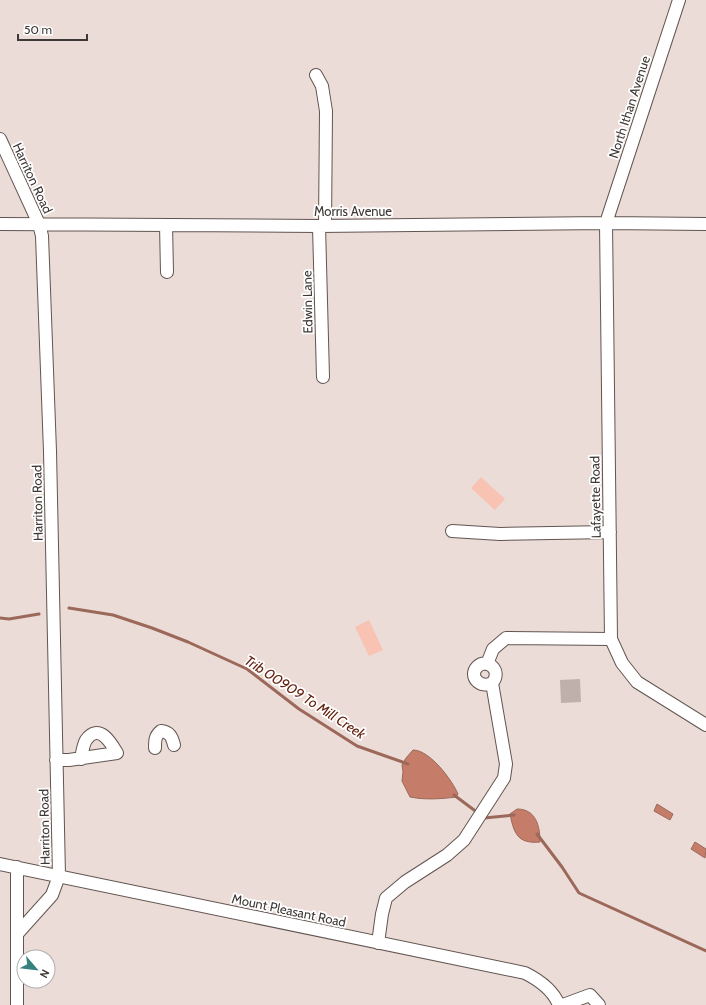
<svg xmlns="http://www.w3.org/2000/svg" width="706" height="1005" viewBox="0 0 706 1005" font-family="Cabin,sans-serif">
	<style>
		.green { fill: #f9c3b4 }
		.water { fill: #c57c68; stroke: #9c6859 }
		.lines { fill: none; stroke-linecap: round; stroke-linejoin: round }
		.stream { stroke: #9c6859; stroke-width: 3 }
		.building { fill: #bfb0ac }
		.minor-casing { stroke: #625551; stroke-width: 14 }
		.minor { stroke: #fff; stroke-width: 12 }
		.labels { text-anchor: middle; stroke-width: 3.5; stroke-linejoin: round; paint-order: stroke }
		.street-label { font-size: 13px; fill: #3e3836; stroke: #fff }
		.water-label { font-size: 14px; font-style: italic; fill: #65220f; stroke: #fff }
	</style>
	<rect width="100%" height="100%" fill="#ebdcd7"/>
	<path class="green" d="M481,477L505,499L495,510L471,488Z
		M369,620L383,650L369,656L355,627Z"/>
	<path class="water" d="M413,750C430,750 452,780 458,794L456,797C442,799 424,800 410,797L402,781L403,772L402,765L406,758Z
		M657,804L673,814L670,820L654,811Z
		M517,809C536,809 540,826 540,842C518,844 514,834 510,814Z
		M695,842L706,849L705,858L691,849Z"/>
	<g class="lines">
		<path class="stream" d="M69,608L113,615L152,628L188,642L247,669L299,709L357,746L408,764
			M0,618L9,619L39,614
			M454,795L478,813
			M482,817L484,818L514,815
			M537,834L562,867L579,893L706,951"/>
	</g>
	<path class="building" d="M580,679L581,702L561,703L560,680Z"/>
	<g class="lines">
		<g class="minor-casing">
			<path id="minor" d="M679,0L606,223L611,639L622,663L637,682L706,725
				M316,75L322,86L326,111L325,226
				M0,139L39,224L42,236L50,451L59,876L52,895L17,934
				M0,224L319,226L606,223L706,224
				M166,225L167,272
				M319,226L323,377
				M452,531L500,534L610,532
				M487,664L493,649L506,638L611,639
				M155,748C155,740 155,736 161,731C170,732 172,737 174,745
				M56,760H69L117,753C111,743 99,722 86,740C83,745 82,753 81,759
				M0,864L525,973C539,980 553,990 559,1005
				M378,943L382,914L386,898L405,882L447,855L464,840L504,778L506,764L492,683C503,671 487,657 477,667C468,677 481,689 492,683
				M17,1005V867
				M563,1005L590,995L599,1005"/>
		</g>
		<use href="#minor" class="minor"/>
	</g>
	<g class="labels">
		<g class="street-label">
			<text transform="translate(629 107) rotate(-72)" y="5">North Ithan Avenue</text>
			<text transform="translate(33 178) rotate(65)" y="5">Harriton Road</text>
			<text x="353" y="216">Morris Avenue</text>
			<text transform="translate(307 302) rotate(-91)" y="5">Edwin Lane</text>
			<text transform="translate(595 497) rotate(-91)" y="5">Lafayette Road</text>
			<text transform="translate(37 503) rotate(-91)" y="5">Harriton Road</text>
			<text transform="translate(44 827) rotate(-91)" y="5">Harriton Road</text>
			<text transform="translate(289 910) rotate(12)" y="5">Mount Pleasant Road</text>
		</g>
		<g class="water-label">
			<text transform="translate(305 697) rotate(33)" y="5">Trib 00909 To Mill Creek</text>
		</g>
	</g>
	<g transform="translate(36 969) rotate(118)"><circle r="19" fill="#ffffff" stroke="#b2afaf"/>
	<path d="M0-3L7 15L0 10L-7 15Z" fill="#378080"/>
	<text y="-6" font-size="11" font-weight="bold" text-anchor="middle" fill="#3e3836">N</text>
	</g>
	<path d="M18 34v6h69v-6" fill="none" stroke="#3e3836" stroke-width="2"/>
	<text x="24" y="34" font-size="12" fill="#3e3836" stroke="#ffffff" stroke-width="3" paint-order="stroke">50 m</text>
</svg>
